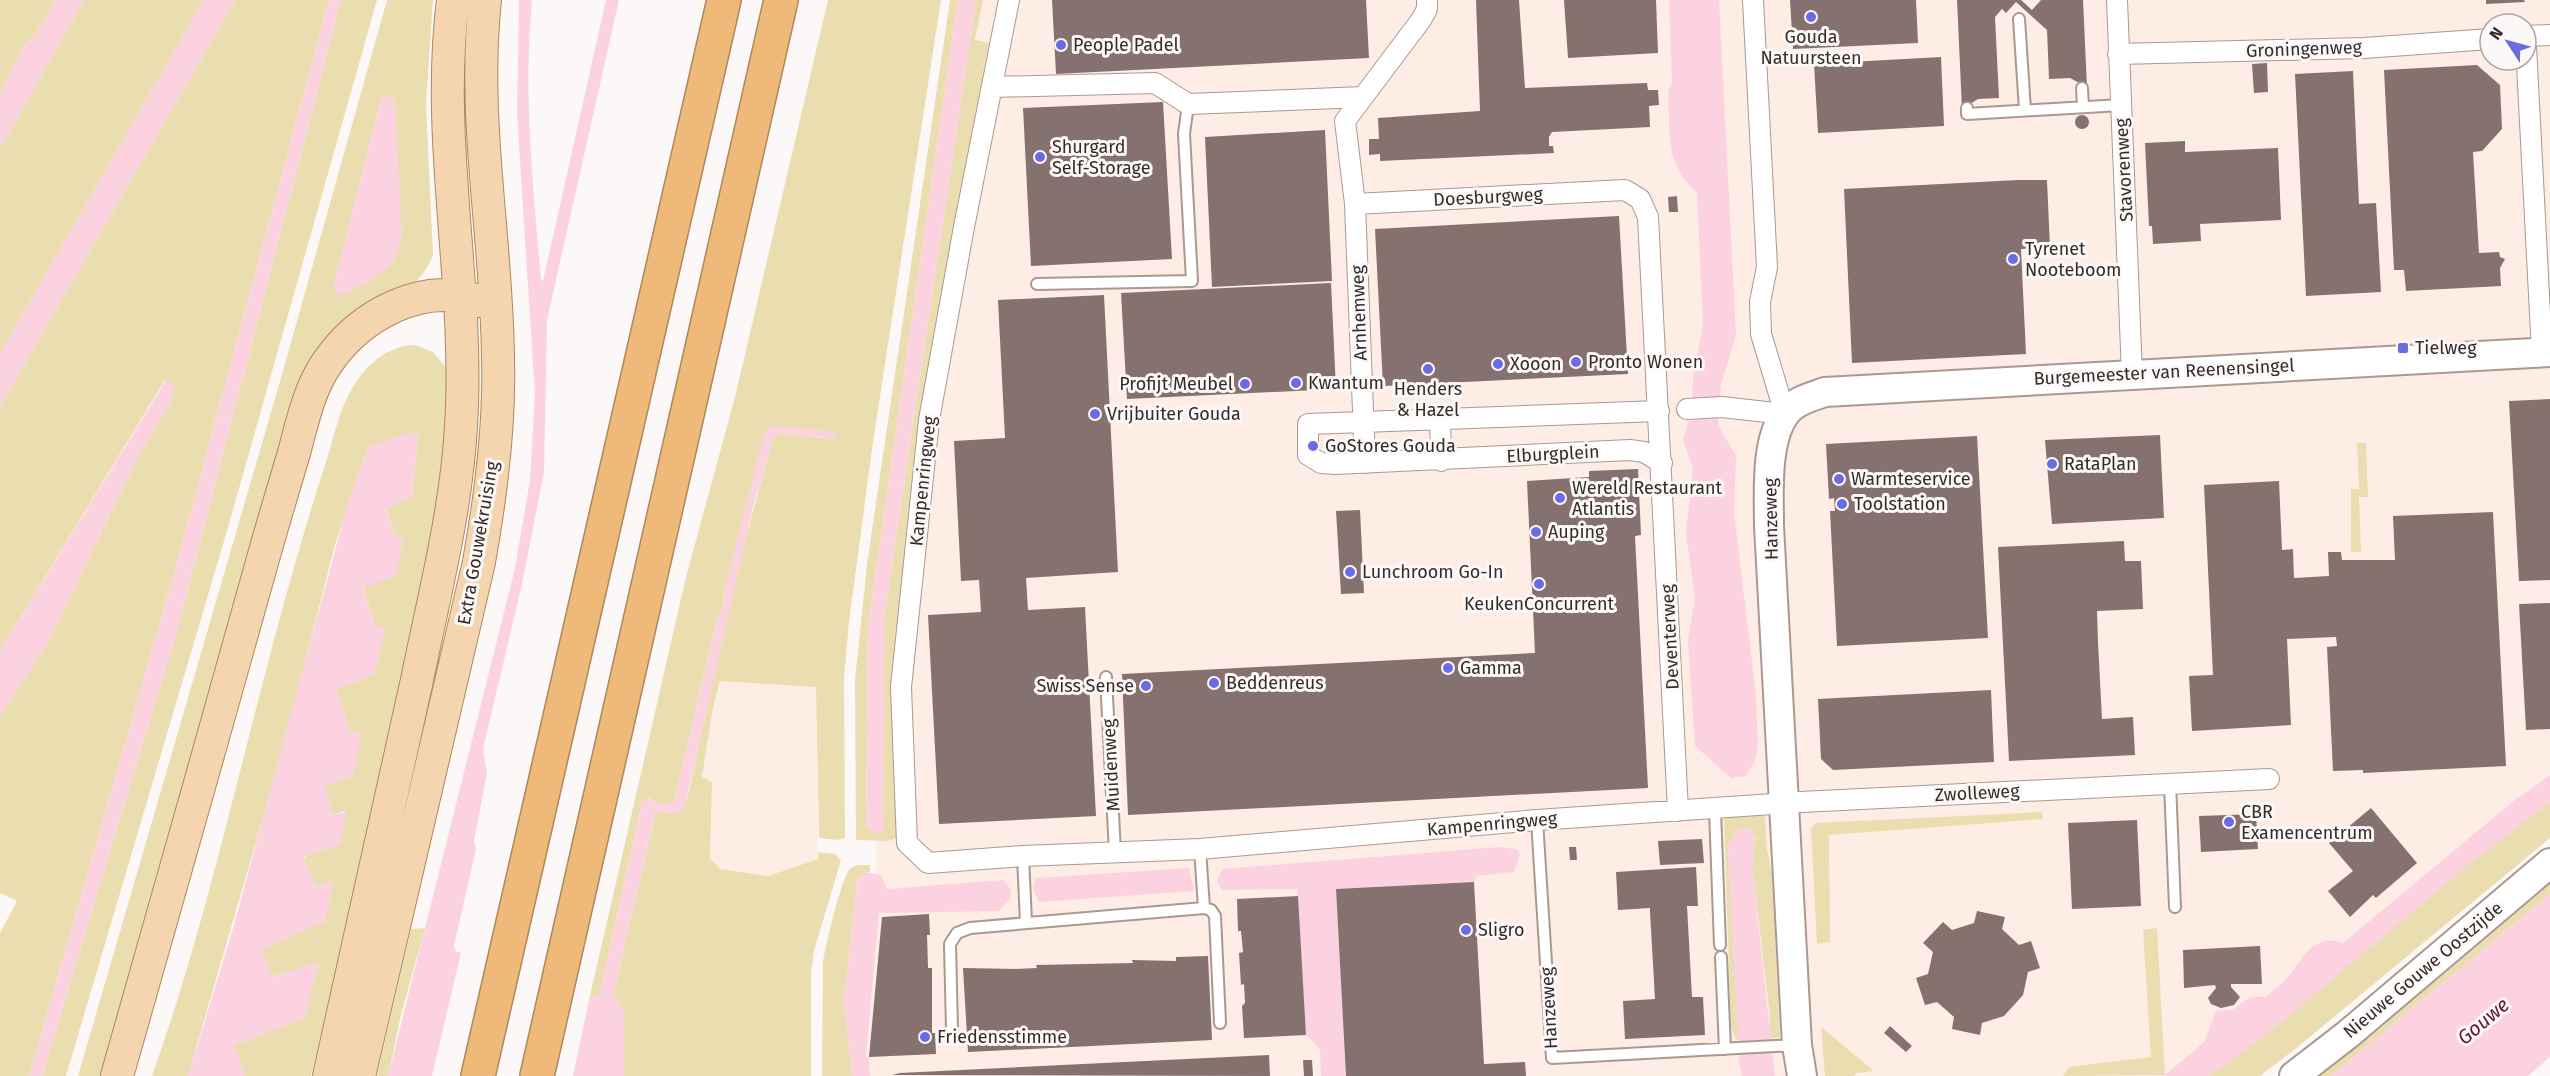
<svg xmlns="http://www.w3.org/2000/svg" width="2550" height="1076" viewBox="0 0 2550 1076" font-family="'Fira Sans',sans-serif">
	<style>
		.built { fill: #feede5; fill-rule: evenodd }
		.green { fill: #eadeb0; fill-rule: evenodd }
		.water { fill: #fcd2e1 }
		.building { fill: #847170 }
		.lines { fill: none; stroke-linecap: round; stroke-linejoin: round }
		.lane-casing { stroke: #ab9991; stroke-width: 14 }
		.street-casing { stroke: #ab9991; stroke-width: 22 }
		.secondary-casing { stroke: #ab9991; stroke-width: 32 }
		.primary-casing { stroke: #ad885d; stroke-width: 34 }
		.highway-casing { stroke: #ad885d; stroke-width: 36 }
		.lane { stroke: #fff; stroke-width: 10 }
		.street { stroke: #fff; stroke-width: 20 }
		.secondary { stroke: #fff; stroke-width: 28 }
		.primary { stroke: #f5d5af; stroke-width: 32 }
		.highway { stroke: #eeb979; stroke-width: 33 }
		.poi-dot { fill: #6a6be5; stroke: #fcf8f7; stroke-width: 2 }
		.labels { text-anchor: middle; stroke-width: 6; stroke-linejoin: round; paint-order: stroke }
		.poi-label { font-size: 18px; fill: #342c29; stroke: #fcf8f7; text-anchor: start }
		.street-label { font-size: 18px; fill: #342c29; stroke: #fcf8f7 }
		.water-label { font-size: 20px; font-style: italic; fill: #63173d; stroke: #fcf8f7 }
	</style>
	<rect width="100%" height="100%" fill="#fcf8f7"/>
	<path class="built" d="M975,0H2550V775L2516,799L2343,943L2296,963L2285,980L2265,997L2256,996L2234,1009L2216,1011L2204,1042L2164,1076H865L879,913H885L876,888L875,697ZM2490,24H2526V60H2490Z
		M720,681L817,687L818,859L768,876L720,869L710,858L712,782L702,778L713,707Z"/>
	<path class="green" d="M0,0H56L34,37L23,47L0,93Z
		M84,0H204L0,354V148Z
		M235,0H329L174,574L29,1076H0V933L17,901L0,893V716L49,640L136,460L170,403L165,380L0,651V406Z
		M341,0H377L229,524L66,1076H42L178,627Z
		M387,0H433L426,104L433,255C421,291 366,319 336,341L110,1076H78L283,371ZM387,96L395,102L397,167L333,288L381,100Z
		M828,0H941L873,442L849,622L844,678L845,838L839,840L819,838L816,687L720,681L713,707L702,777L712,782L710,858L720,869L768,876L818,859V852L835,854L841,860L814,951L811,973V1076H624V1013L613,995L655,815L657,811L674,814L683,809L688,795C714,675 738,555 774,437L778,433L832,439L773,426L724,592L723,609L717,618L675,799L666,806L648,798L642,802L600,993L589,1000L686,577L735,397Z
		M950,0H958L868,626L866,827L879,834L883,830L884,618L976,0H983L975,40L989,43L923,401L898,838L888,841L856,840L855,680L867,564Z
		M415,345L433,352L449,371L440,512L354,900L311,1076H244L234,1045L317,963L271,977L262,949L275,942L333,881L316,887L304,859L346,810L333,816L324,785L362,732L351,734L336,689L386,626L376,627L363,587L393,531L386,509L412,496L418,437L414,433L369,447L366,454L335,545L281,756L188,1076H152C208,919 242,753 287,592C299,549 312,505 326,462C333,439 338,415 349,394C363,368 384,346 415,345Z
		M2357,443H2366L2368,497H2359L2361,552H2351V489H2359Z
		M2550,802V838L2294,1050L2260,1076H2209C2327,989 2431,886 2550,802Z
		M2042,812L2043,819L1829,835L1830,942L1817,944L1811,828L1816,823Z
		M1760,814L1765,817L1767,849L1772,873L1780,1038H1770V1016L1752,866L1755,835L1728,843L1739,1037L1736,1040L1731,1025L1724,819L1726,815Z
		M870,865V872H865L857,882L844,1000L852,1076H822L823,963C825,948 842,874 851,868C856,864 864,865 870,865Z
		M2550,877V894L2331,1076H2310Z
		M425,928L401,1015L388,1076H377L411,929Z
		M2157,928L2165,1075L2063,1076L2069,1067L2151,1057L2143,930Z
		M1821,1027L1874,1071L1856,1073L1854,1076H1825Z"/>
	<path class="water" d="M56,0H84L0,148V93L23,47L34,37Z
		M204,0H235L0,406V354Z
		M329,0H341L178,627L42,1076H29L174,574Z
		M519,0H532C523,94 533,186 541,280L543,281L606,0H619L547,320L544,472L522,584L483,749L487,773L474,841L476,849L454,946L456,951L461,953L432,1076H388L515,568L530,480L535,395L517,114Z
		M958,0H976L884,618L883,830L879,834L866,827L868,626Z
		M1669,0H1719L1736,335L1721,385L1718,425L1736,456L1734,513L1756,695L1758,746L1755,760L1746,776L1731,778L1695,746L1688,640L1695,598L1686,533L1693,468L1683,440L1692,410L1693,377L1703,325L1697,193C1663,162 1671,134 1668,91L1672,84Z
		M384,97H391L395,102L402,239C399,249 397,258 390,265C383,273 347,296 337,295L333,288L381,100Z
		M166,380L175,384L170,403L136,460L49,640L0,716V651Z
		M773,426L831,431L836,435L832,439L779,433L774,437L753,507L684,809L674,814L658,811L655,815L613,995L624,1013V1076H573L589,1000L600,993L642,802L647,798L666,806L675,799L717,618L723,609L724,592L765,430Z
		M408,433H415L418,437L412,496L386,510L393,531L403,539L396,576L363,588L376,626H386L374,675L336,689L351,734L362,731L353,776L325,785L333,816L347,811L340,844L305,856L304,859L316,887L333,881L325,922L262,949L272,977L318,962L305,1018L235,1045L244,1076H188L234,925L349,499L369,447Z
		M2550,775V802L2472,862L2272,1030L2209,1076H2164L2204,1042L2216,1011L2234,1009C2245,1000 2249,995 2265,997C2271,992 2278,987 2284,981C2300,964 2312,931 2343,943L2516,799Z
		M1746,827C1760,832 1752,853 1752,866L1775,1076H1742L1739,1060L1728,843L1739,829Z
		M1500,847L1517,849L1520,855L1514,872L1476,876L1474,882L1336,889L1346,1076H1321L1320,1049L1306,1035L1297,889L1222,890L1217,881L1222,869Z
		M1189,868L1194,891L1039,902L1033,889L1036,878Z
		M865,872L881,875L887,889L1003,880C1017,893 1011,900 998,911L879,913L866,1057H869L870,1076H852L844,1000L857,882Z
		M2550,894V1057L2528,1076H2331Z"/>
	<path class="building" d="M1052,0H1366L1369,58L1056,74Z
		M1476,0H1519L1525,88L1647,83L1648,90H1658L1659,105L1649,106L1650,127L1552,132L1549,137V146H1553L1554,153L1380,161V154L1369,155V139H1379L1378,118L1480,111Z
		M1564,0H1656L1658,53L1568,58Z
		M1790,0H1916L1918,43L1793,49Z
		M1957,0H2021L2032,10L2041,0H2083L2087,87L2070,78L2049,79L2047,30L2016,2L2006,13L2002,9L1995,17L1999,98L1978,99L1962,109Z
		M2486,0H2524L2525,2L2486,4Z
		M1941,57L1944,126L1818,133L1814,64Z
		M2267,63L2268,92L2254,93L2252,64Z
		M2477,65L2500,85L2502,129L2482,151L2473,152L2479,253L2499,252L2500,257L2505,259L2500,268L2501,286L2406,291L2404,270H2394L2384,70Z
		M2353,71L2359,204L2376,203L2381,292L2306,296L2295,74Z
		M1163,102L1172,259L1031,266L1023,108Z
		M2075 122a7 7 0 1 1 14 0a7 7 0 1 1-14 0Z
		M1325,130L1332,281L1212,287L1205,137Z
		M2185,141V152L2278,148L2281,220L2200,224L2201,241L2153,244L2152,226H2149L2145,143Z
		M2018,180H2047L2050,248L2021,249L2026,354L1852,363L1844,189Z
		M1677,196L1678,212H1669L1668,197Z
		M1619,216L1628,374L1383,386L1375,229Z
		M1331,283L1336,389L1127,399L1121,293Z
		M1104,295L1118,572L1026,578L1028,610L1085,607L1096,816L939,824L928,615L981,612L979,580L961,581L954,441L1005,438L998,300Z
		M2550,399V580L2519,581L2509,401Z
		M2160,435L2164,518L2052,524L2045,440Z
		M1977,436L1988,638L1837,646L1830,511H1835L1834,498L1829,499L1826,444Z
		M1638,469L1641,535L1635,536L1648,788L1128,815L1122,674L1535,653L1527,481L1589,477V471Z
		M2279,481L2282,550L2293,549L2294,578L2329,576L2328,552H2341L2342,560H2395L2393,516L2493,512L2506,766L2363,773V770L2333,771L2327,647L2337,646L2336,637L2287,639L2291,725L2192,731L2189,676L2213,675L2204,485Z
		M1360,510L1364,593L1341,594L1336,511Z
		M2124,541L2125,561H2141L2143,609L2097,611L2098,642L2102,719L2133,717L2135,755L2009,761L1998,547Z
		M2550,603V729L2526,730L2519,604Z
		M1991,690L1994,762L1833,770L1821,759L1818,699Z
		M2371,808L2417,863L2376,898L2373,895L2350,917L2328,891L2353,871L2329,843Z
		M2256,814L2258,849L2201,852L2199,816Z
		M2137,820L2141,906L2072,909L2068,823Z
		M1702,839L1704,863L1660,865L1658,841Z
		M1569,847H1576L1577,860H1570Z
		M1696,867L1698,906H1687L1692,997H1703L1705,1035L1625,1039L1623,1001L1655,999L1650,912V908L1618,910L1616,872Z
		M1474,882L1484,1064L1525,1062L1526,1076H1346L1336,889Z
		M1298,896L1306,1035L1244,1038L1242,1006L1245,1003L1244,984L1241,985L1239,953L1243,952L1241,931H1238L1237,899Z
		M1977,911L2005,917L2002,929L2019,945L2031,941L2040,968L2028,972L2023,995L2004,1016L1982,1023L1980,1035L1952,1029L1954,1017L1937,1002L1925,1005L1916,978L1928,974L1933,952L1923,943L1943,922L1952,930L1974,923Z
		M929,914L930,935H927L928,968H932V1033H935L936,1054L869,1057L882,917Z
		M2260,946L2262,984H2231V987L2240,997L2234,1005L2221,1008L2211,1004L2208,998L2216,988L2215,985L2184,988L2183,950Z
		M1208,956L1212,1040L968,1052L963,968L1016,969L1037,968L1036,965L1133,963L1132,960L1176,961V957Z
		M1890,1026L1912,1046L1906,1052L1884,1033Z
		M1269,1055L1270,1076L892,1075L900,1073Z
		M1303,1060H1312L1313,1076H1304Z"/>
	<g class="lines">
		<g class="lane-casing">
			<path id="lane" d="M2019,19L2025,110
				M2082,88L2083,107
				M1967,108V114L2121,105
				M1037,284L1192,281L1184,134L1188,104
				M1106,677L1115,853
				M2170,783L2175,907
				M1715,810L1720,945
				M1537,820L1552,1058L1796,1045
				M1200,849L1204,908L1211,910L1215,916L1220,1023
				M1023,856L1026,923
				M1721,957L1725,1049
				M952,1030L950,944L957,933L970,928L1204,908"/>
		</g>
		<g class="street-casing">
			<path id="street" d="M1009,0L964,227L929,420L901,687L907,843L928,863L1023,856L1200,849L1537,820L1801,802L2269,779
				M1427,0V9L1421,20L1345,121L1355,204L1625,190L1640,199L1648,217L1678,811
				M2117,0L2132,375
				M2526,36L2550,35
				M2526,46L2542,352
				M2118,54L2364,48L2490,39
				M992,87L1155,83L1188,104L1363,97
				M1355,204L1365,463
				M1687,409L1722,407L1785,414L1761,334L1760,302L1767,267L1753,0
				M1659,411L1308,424V455L1321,463L1335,464L1630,450L1644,452L1662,463
				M1440,419L1441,461"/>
		</g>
		<g class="secondary-casing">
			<path id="secondary" d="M1802,1076L1797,1045L1769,526C1769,494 1765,442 1785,414C1794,401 1811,397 1825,392L2550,352
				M2294,1076L2347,1035L2550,863"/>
		</g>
		<g class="primary-casing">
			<path id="primary" d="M117,1076C165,908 212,741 259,573C270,533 282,493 294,453C302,423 309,389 327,363C360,315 422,281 479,301
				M329,1076C359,944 388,812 417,680C434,596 456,512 461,427C470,284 435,143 453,0
				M359,1076L479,562C491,495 500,427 498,359C497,239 472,120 485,0"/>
		</g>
		<g class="highway-casing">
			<path id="highway" d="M478,1076L724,0
				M537,1076L781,0"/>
		</g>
		<use href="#lane" class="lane"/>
		<use href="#street" class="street"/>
		<use href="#secondary" class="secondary"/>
		<use href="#primary" class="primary"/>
		<use href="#highway" class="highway"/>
	</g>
	<g class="poi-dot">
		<circle cx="1811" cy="17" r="6"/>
		<circle cx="1061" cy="45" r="6"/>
		<circle cx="1040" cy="157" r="6"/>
		<circle cx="2013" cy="259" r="6"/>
		<rect x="2397" y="342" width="12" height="12" rx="3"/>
		<circle cx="1576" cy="362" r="6"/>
		<circle cx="1498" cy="364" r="6"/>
		<circle cx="1428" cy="369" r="6"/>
		<circle cx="1296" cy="383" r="6"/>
		<circle cx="1245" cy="384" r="6"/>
		<circle cx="1095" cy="414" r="6"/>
		<circle cx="1313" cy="446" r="6"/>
		<circle cx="2052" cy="464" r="6"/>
		<circle cx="1839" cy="479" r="6"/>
		<circle cx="1560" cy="498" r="6"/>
		<circle cx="1842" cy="504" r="6"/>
		<circle cx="1536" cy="532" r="6"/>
		<circle cx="1350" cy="572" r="6"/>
		<circle cx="1539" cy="584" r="6"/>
		<circle cx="1448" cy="668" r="6"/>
		<circle cx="1214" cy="683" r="6"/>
		<circle cx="1146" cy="686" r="6"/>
		<circle cx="2229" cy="822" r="6"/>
		<circle cx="1466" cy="930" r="6"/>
		<circle cx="925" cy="1037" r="6"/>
	</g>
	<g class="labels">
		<g class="poi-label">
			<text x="1811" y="43" text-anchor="middle">Gouda<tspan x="1811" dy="21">Natuursteen</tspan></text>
			<text x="1073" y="51">People Padel</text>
			<text x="1052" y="153">Shurgard<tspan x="1052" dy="21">Self-Storage</tspan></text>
			<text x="2025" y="255">Tyrenet<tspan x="2025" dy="21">Nooteboom</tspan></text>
			<text x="2415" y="354">Tielweg</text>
			<text x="1588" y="368">Pronto Wonen</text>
			<text x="1510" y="370">Xooon</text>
			<text x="1308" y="389">Kwantum</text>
			<text x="1233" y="390" text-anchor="end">Profijt Meubel</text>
			<text x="1428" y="395" text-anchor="middle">Henders<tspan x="1428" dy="21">&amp; Hazel</tspan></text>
			<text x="1107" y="420">Vrijbuiter Gouda</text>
			<text x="1325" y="452">GoStores Gouda</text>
			<text x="2064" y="470">RataPlan</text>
			<text x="1851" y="485">Warmteservice</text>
			<text x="1572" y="494">Wereld Restaurant<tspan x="1572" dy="21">Atlantis</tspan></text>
			<text x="1854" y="510">Toolstation</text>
			<text x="1548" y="538">Auping</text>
			<text x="1362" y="578">Lunchroom Go-In</text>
			<text x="1539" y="610" text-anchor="middle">KeukenConcurrent</text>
			<text x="1460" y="674">Gamma</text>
			<text x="1226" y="689">Beddenreus</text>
			<text x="1134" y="692" text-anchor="end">Swiss Sense</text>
			<text x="2241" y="818">CBR<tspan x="2241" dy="21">Examencentrum</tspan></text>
			<text x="1478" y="936">Sligro</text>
			<text x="937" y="1043">Friedensstimme</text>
		</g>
		<g class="street-label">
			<text transform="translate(2304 49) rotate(-2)" y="6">Groningenweg</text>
			<text transform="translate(2124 170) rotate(-93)" y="6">Stavorenweg</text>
			<text transform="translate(1488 197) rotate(-3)" y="6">Doesburgweg</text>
			<text transform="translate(1359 313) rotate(-92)" y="6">Arnhemweg</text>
			<text transform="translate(2164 372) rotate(-3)" y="6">Burgemeester van Reenensingel</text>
			<text transform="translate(1553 454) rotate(-3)" y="6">Elburgplein</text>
			<text transform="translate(923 481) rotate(-84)" y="6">Kampenringweg</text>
			<text transform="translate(1771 519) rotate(-91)" y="6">Hanzeweg</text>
			<text transform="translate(478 543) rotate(-80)" y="6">Extra Gouwekruising</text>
			<text transform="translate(1670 637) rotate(-93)" y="6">Deventerweg</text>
			<text transform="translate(1111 765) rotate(-93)" y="6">Muidenweg</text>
			<text transform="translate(1977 793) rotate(-3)" y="6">Zwolleweg</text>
			<text transform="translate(1492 824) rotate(-5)" y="6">Kampenringweg</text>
			<text transform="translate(2423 970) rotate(-40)" y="6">Nieuwe Gouwe Oostzijde</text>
			<text transform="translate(1549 1008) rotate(-93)" y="6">Hanzeweg</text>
		</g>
		<g class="water-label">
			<text transform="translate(2483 1021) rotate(-40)" y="7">Gouwe</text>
		</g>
	</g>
	<g transform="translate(2508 42) rotate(306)"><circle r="28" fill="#fcf8f7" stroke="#aca6a5" stroke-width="1.5"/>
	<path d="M0-4.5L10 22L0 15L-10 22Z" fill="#6a6be5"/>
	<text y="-9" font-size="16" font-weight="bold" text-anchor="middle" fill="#342c29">N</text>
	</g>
</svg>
